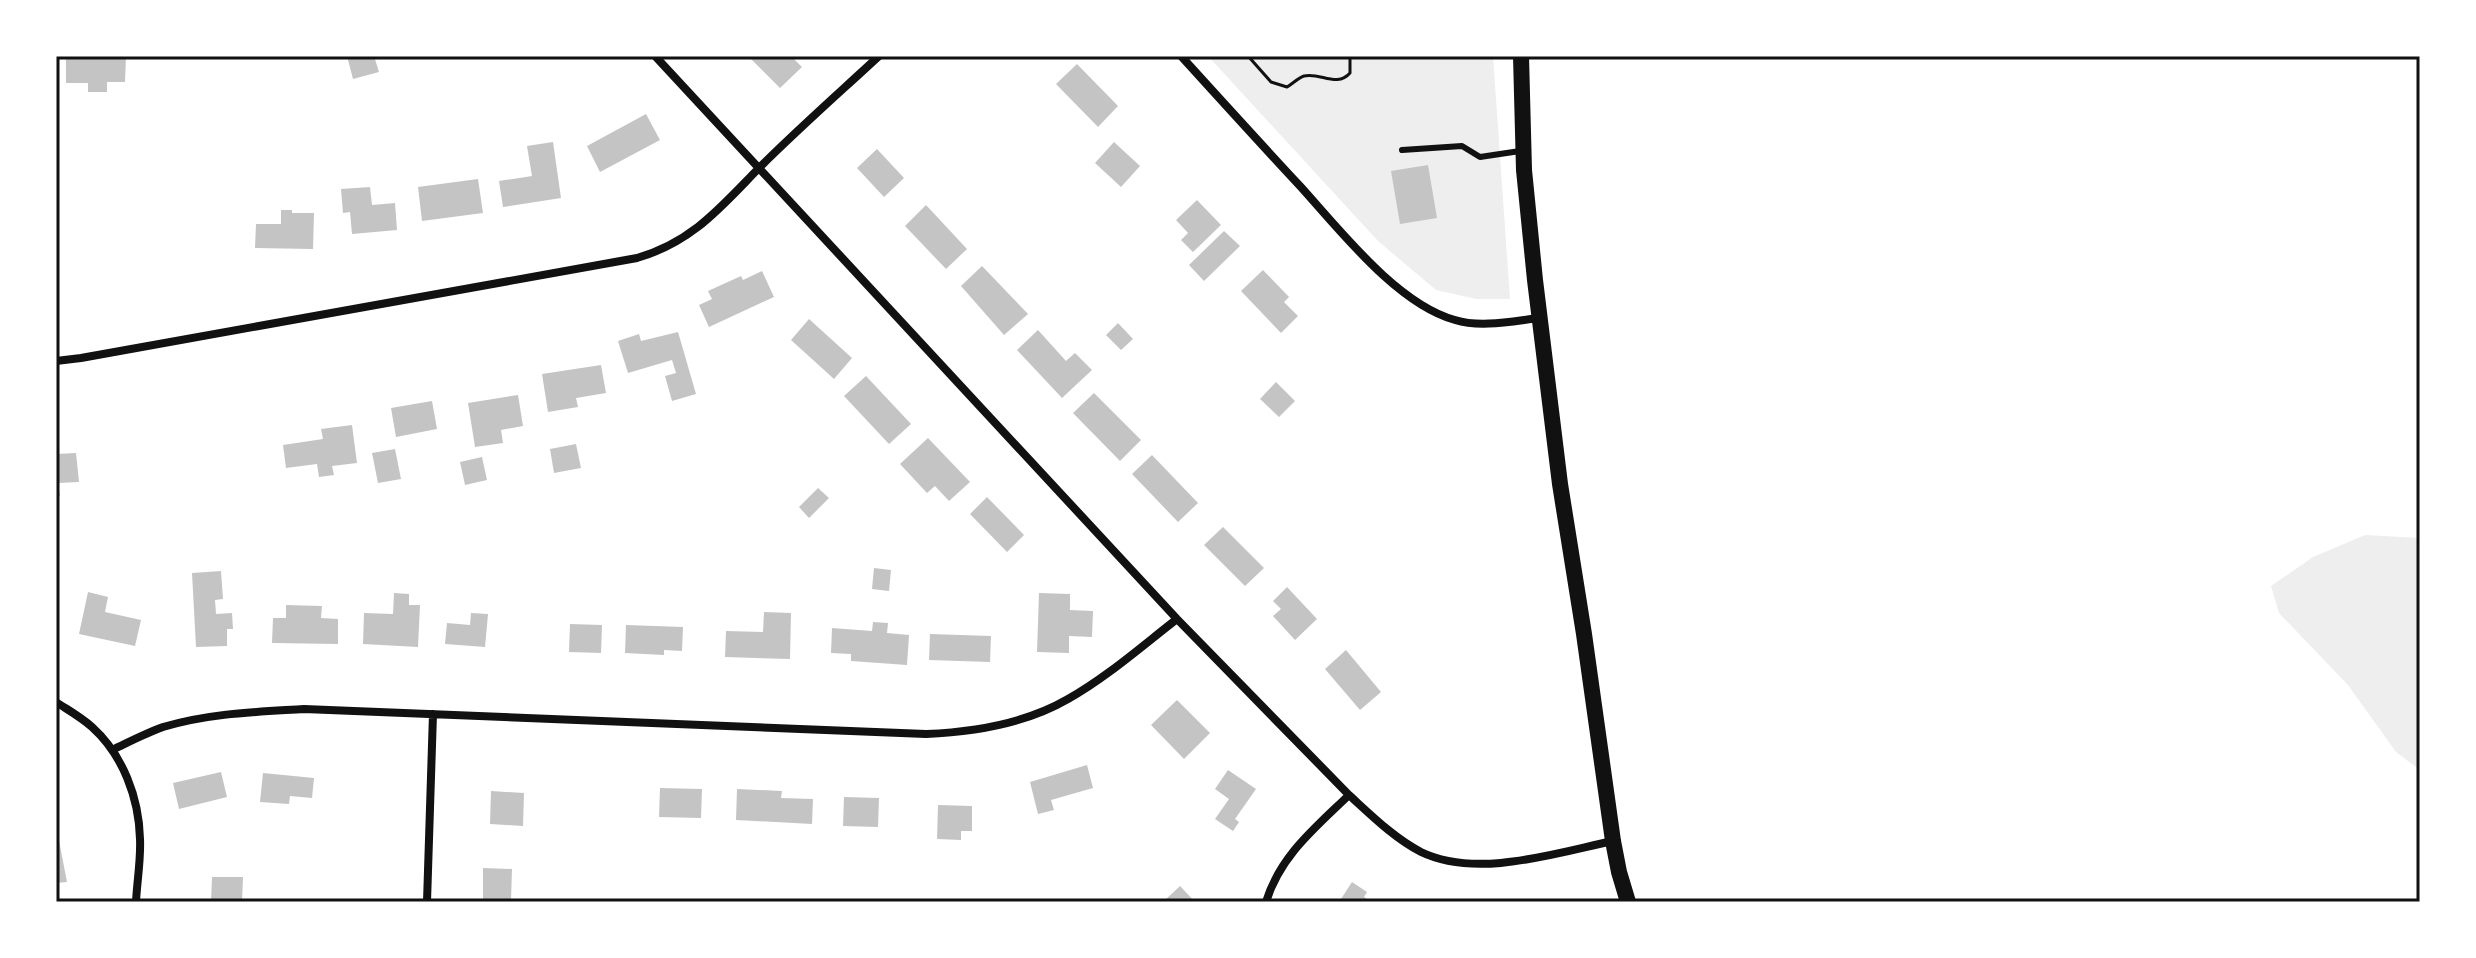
<svg xmlns="http://www.w3.org/2000/svg" width="2476" height="958" viewBox="0 0 2476 958" font-family="'Crimson Pro',serif">
	<style>
		.green { fill: #eee }
		.building { fill: #c4c4c4 }
		.lines { fill: none; stroke-linecap: round; stroke-linejoin: round }
		.path { stroke: #111; stroke-width: 3 }
		.service { stroke: #111; stroke-width: 6 }
		.minor { stroke: #111; stroke-width: 8 }
		.secondary { stroke: #111; stroke-width: 16 }
		.neatline { fill: none; stroke: #111; stroke-width: 3 }
	</style>
	<rect width="100%" height="100%" fill="#fff"/>
	<path class="green" d="M1208,56H1493L1510,299H1476L1436,290L1378,241Z
		M2365,535L2420,538V770L2396,752L2348,685L2279,613L2271,586L2313,557Z"/>
	<path class="building" d="M66,56H126L125,82H107V92H88V83H66Z
		M347,56H374L379,72L353,79Z
		M748,56H791L802,67L780,88Z
		M1077,64L1118,106L1098,127L1056,84Z
		M646,114L660,140L600,172L587,146Z
		M553,142L561,198L503,207L499,181L532,176L527,146Z
		M1114,142L1140,166L1121,187L1095,163Z
		M877,149L904,178L884,197L857,168Z
		M1428,165L1437,218L1400,224L1391,171Z
		M478,179L483,213L422,221L418,187Z
		M370,187L372,205L395,203L397,230L352,234L350,212L343,213L341,189Z
		M1197,200L1221,225L1193,252L1181,240L1188,233L1176,220Z
		M926,205L967,249L946,269L905,226Z
		M281,210H292V213H314L313,249L255,248L256,224H281Z
		M1224,231L1240,246L1204,281L1189,265Z
		M982,266L1028,314L1004,335L961,286Z
		M1263,270L1289,297L1284,302L1298,316L1281,333L1241,291Z
		M762,271L774,297L709,327L699,305L712,299L708,291L741,276L743,280Z
		M809,319L852,358L834,379L791,340Z
		M1118,323L1133,339L1121,350L1106,335Z
		M1038,330L1066,361L1075,353L1092,370L1062,398L1017,350Z
		M678,332L696,394L672,401L665,376L676,373L672,360L628,373L618,341L639,334L641,341Z
		M601,365L606,393L576,398L578,407L548,412L542,374Z
		M866,376L911,424L889,444L844,396Z
		M1276,382L1295,401L1279,417L1260,399Z
		M1094,393L1141,440L1120,461L1073,413Z
		M518,395L523,426L501,430L503,443L475,447L468,403Z
		M432,401L437,429L396,437L391,408Z
		M352,425L357,463L332,466L334,475L319,477L317,464L286,468L283,445L323,439L321,429Z
		M928,438L970,482L949,501L935,486L927,493L900,464Z
		M576,444L581,468L554,473L550,449Z
		M395,449L401,479L378,483L372,453Z
		M76,453L79,482L58,483L60,496H56V454Z
		M1152,455L1198,503L1178,522L1132,474Z
		M482,457L487,480L465,485L460,462Z
		M818,488L829,498L809,518L799,507Z
		M987,497L1024,535L1007,552L970,514Z
		M1223,527L1264,568L1245,586L1204,545Z
		M874,568L891,570L889,591L872,589Z
		M221,571L223,599L215,600L216,614L232,613L233,629H227V646L196,647L192,573Z
		M1287,587L1317,619L1295,640L1273,616L1281,609L1273,601Z
		M88,592L108,597L105,612L141,620L135,646L79,634Z
		M394,593L409,594V605H420L418,647L363,644L364,613L393,614Z
		M1039,593L1070,594V610L1093,611L1092,637L1069,636V653L1037,652Z
		M286,605L322,606L321,618L338,619V644L272,643L273,618H286Z
		M764,612L791,613L790,659L725,657L726,631L763,632Z
		M471,613L488,614L485,647L445,644L447,623L470,625Z
		M873,622L888,623L887,633L909,635L907,665L851,661V654L831,653L832,628L872,631Z
		M570,624L602,625L601,653L569,652Z
		M626,625L683,627L682,651L664,650V655L625,653Z
		M930,634L991,636L990,662L929,660Z
		M1346,650L1381,692L1360,710L1325,669Z
		M1177,700L1210,733L1184,759L1151,725Z
		M1087,765L1093,788L1051,800L1054,810L1038,814L1030,782Z
		M1228,770L1256,789L1235,819L1239,822L1233,831L1215,819L1229,799L1215,789Z
		M221,772L227,797L179,809L173,783Z
		M263,773L314,778L312,798L290,796L289,804L260,802Z
		M660,788L702,789L701,818L659,817Z
		M737,789L782,791L781,798L813,799L812,824L736,820Z
		M491,791L524,793L523,826L490,824Z
		M844,797L879,798L878,827L843,826Z
		M938,805L972,806V831H961V840L937,839Z
		M56,825L67,882L56,883Z
		M483,868L512,869L511,900L483,899Z
		M212,877H243L242,902H211Z
		M1352,882L1367,892L1364,897L1372,902H1339Z
		M1180,886L1195,902H1163Z"/>
	<g class="lines">
		<path class="path" d="M1248,56L1271,82L1287,87C1292,84 1298,78 1304,76C1320,72 1337,88 1350,73V56"/>
		<path class="service" d="M1402,150L1462,146L1480,157L1520,151"/>
		<path class="minor" d="M655,56L1177,619L1349,795C1371,815 1394,838 1421,852C1477,879 1556,853 1613,841
			M1181,56C1220,99 1260,143 1300,186C1340,230 1397,304 1455,320C1481,328 1513,321 1539,318
			M56,361L81,358L637,258C692,242 720,208 758,169C797,130 839,93 879,56
			M56,702C68,710 81,717 92,727C123,755 139,798 140,839C141,860 137,881 136,902
			M112,750C129,742 146,733 163,727C210,713 256,712 304,709L926,734C974,732 1025,724 1068,699C1107,677 1142,646 1177,619
			M427,902L433,714
			M1266,902C1280,856 1315,828 1349,795"/>
		<path class="secondary" d="M1521,56L1524,170L1535,280L1560,484L1584,634L1613,841L1619,872L1628,902"/>
	</g>
	<rect width="2476" height="958" fill="none" stroke="#ffffff" stroke-width="116"/>
	<rect x="58" y="58" width="2360" height="842" class="neatline"/>
</svg>
